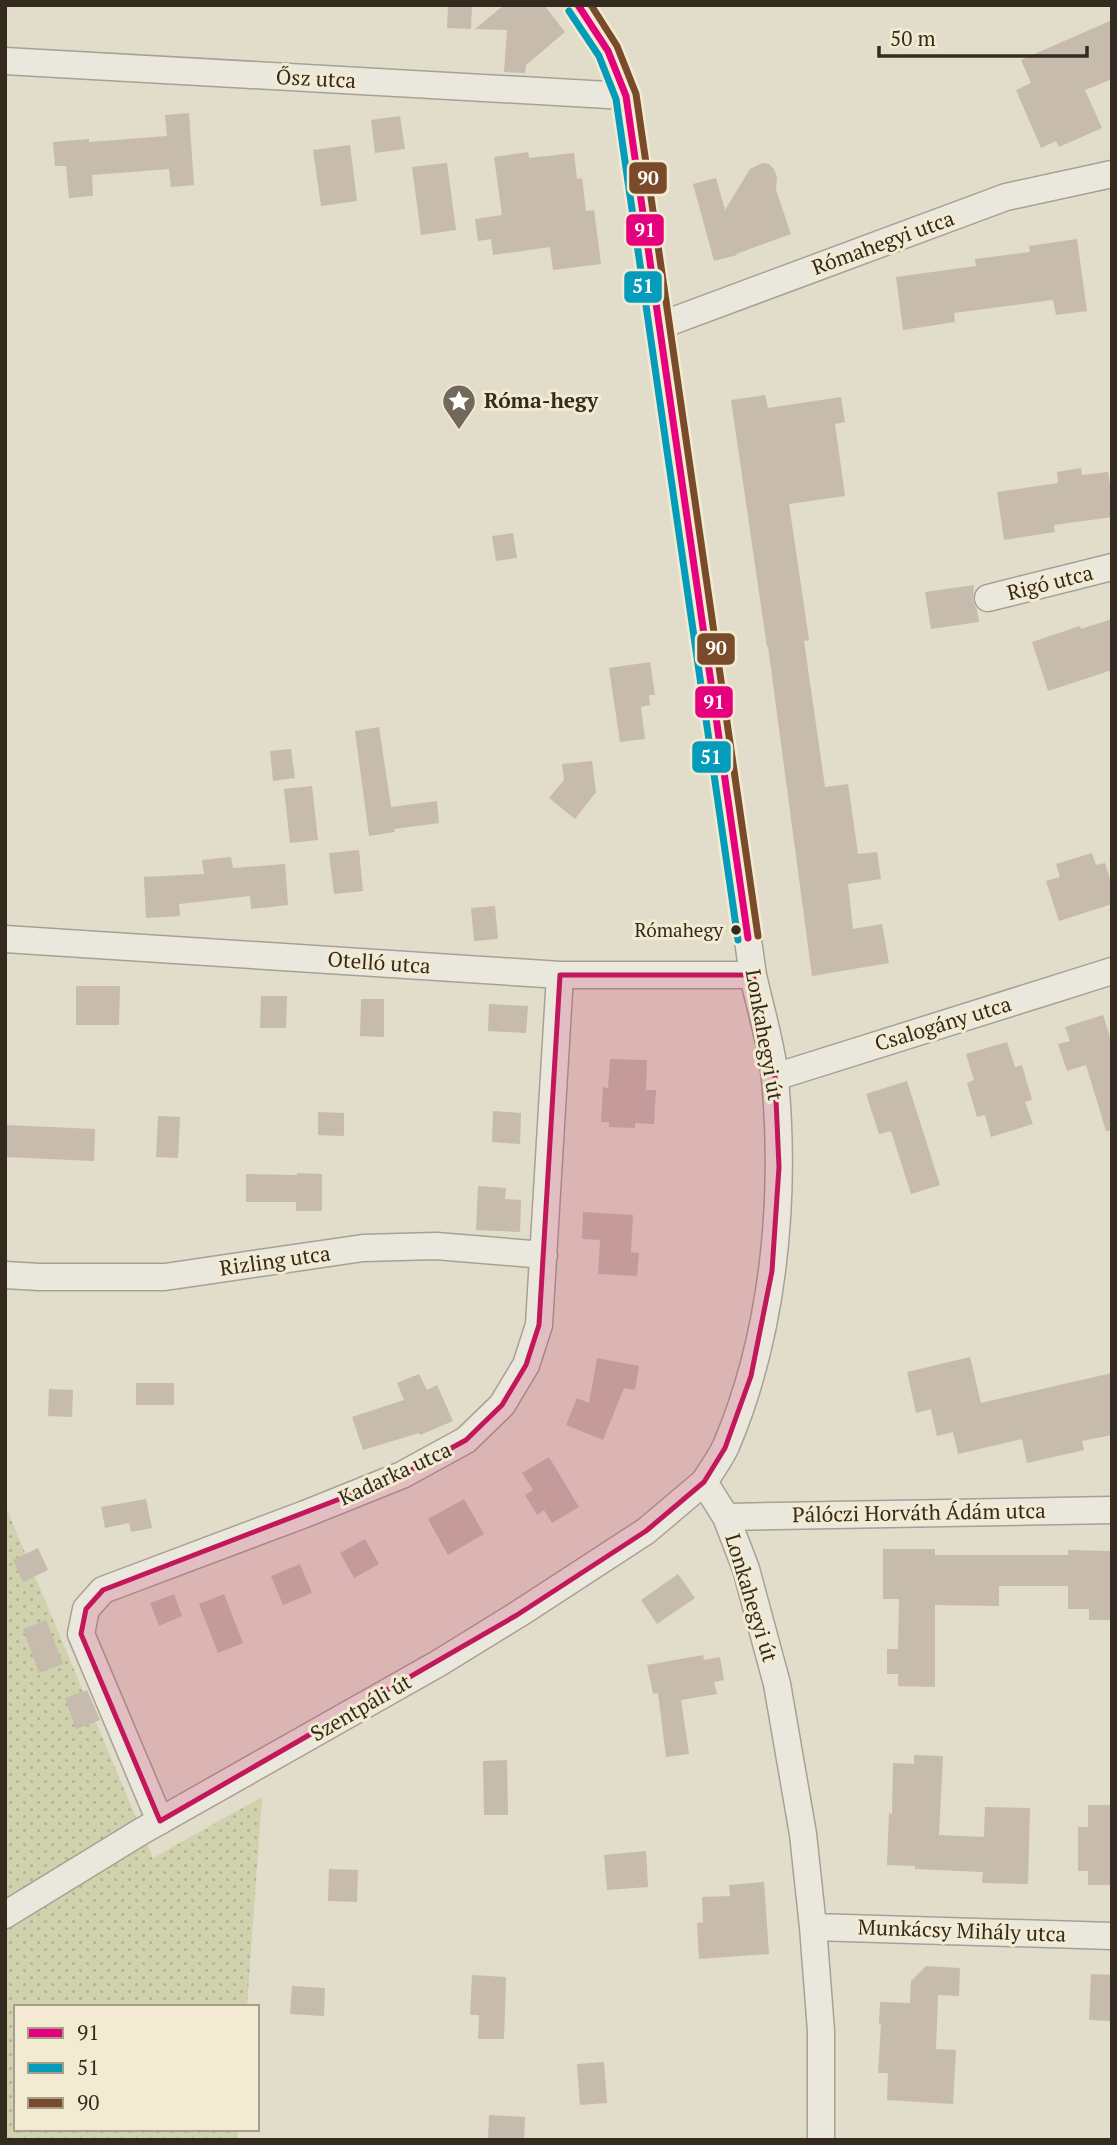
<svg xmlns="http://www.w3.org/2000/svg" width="1117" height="2145" viewBox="0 0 1117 2145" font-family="'PT Serif',serif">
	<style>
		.garden { fill: url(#garden-dots) }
		.building { fill: #c6bbac }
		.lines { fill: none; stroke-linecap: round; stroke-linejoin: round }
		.minor-casing { stroke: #a7a195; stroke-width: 29 }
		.minor { stroke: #eae7dd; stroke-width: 26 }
		.bus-1-casing { stroke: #f3ebd1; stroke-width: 12 }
		.bus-2-casing { stroke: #f3ebd1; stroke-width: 12 }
		.bus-3-casing { stroke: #f3ebd1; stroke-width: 12 }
		.bus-1 { stroke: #e5007d; stroke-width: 7 }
		.bus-2 { stroke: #059cbc; stroke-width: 7 }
		.bus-3 { stroke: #7a4b2a; stroke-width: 7 }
		.marked { fill: #c2185b; fill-opacity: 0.2; stroke: #c2185b; stroke-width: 5; stroke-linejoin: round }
		.bus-dot { fill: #352a1e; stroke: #f3ebd1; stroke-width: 2.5 }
		.labels { text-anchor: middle; stroke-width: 6; stroke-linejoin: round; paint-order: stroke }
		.bus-label { font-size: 19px; fill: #352a1e; stroke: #f3ebd1; text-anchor: end }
		.street-label { font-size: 21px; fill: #352a1e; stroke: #f3ebd1 }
		.poi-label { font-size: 21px; font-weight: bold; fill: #352a1e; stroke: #f3ebd1; text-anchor: start }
		.line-badge { stroke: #f3ebd1; stroke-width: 2.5 }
		.badge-label { font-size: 19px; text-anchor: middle; font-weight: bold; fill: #fff }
	</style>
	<defs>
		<pattern id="garden-dots" width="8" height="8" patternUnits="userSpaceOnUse" patternTransform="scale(1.75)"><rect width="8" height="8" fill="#d0d2ae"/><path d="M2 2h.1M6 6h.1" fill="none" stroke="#b3b495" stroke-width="1.8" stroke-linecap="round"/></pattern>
	</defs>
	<rect width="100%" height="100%" fill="#e2dccb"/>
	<path class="garden" d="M5,1505L153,1858L262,1797L247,2007H16V2129H238V2140H5Z"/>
	<path class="building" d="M448,5H472L471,29L447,28Z
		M504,5H544L565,32L526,65L525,73L504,72L507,30L475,29Z
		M1112,20V79L1085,90L1102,128L1059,147L1056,141L1041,148L1016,90L1031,83L1021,60Z
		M189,113L194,185L171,187L169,169L92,175L93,196L69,198L66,166H55L53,142L89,139V142L167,136L165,115Z
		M400,116L405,149L375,153L371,120Z
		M350,145L357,201L321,206L313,150Z
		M528,152L529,158L574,153L577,179L582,178L586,211L594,210L601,264L553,270L550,247L493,255L491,239L478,241L475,219L502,215L494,157Z
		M447,163L456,230L421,235L412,167Z
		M762,163L769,164L774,169L777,177L776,190L791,234L736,254L737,255L714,261L693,184L716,178L725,210L750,169Z
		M1077,239L1087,311L1056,315L1053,300L954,313L955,322L903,330L896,277L976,266L975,259L1030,252L1029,246Z
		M765,395L768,408L841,397L845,422L835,424L845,496L789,504L809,640L804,641L825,787L848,784L858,854L877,852L881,879L848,884L853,929L882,924L889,963L812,976L768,646L767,647L731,400Z
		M1081,468L1082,475L1108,472L1112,499V517L1054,525L1055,532L1004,540L997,492L1058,483L1057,472Z
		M513,533L517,558L496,561L492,536Z
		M974,585L973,601L977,610L979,622L931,629L925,592Z
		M1112,619V670L1048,691L1032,642L1080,626L1081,629Z
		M650,662L655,695H649L650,705L641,707L645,739L620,742L609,668Z
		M379,727L391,807L437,801L439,823L394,829L395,832L369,836L355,731Z
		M291,749L295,778L273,781L270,751Z
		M592,761L596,792L575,819L549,798L564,780L562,764Z
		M312,786L318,840L290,843L284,789Z
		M359,850L363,891L334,894L329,853Z
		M1092,853L1096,865L1105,863L1112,885V904L1059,921L1046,881L1060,877L1056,864Z
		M231,857L233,868L285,864L288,905L251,909L250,896L179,904L180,916L146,918L144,877L204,874L202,860Z
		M495,906L498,939L474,941L471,908Z
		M76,986H120L119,1025H76Z
		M261,996H287L286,1028H260Z
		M361,999H384V1037L360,1036Z
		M489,1004L528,1006L526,1033L488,1031Z
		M1103,1015L1112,1043V1130L1106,1131L1086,1065L1067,1071L1058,1044L1070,1041L1065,1027Z
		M1007,1042L1015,1067L1022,1065L1032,1100L1025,1102L1033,1124L991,1137L985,1115L977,1117L967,1083L974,1080L966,1054Z
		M610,1059L647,1060L646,1090H656L654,1124L635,1123V1128L609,1127V1122H601L603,1087L608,1088Z
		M907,1081L940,1185L911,1194L891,1131L879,1134L866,1094Z
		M493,1111L521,1113L520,1144L492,1142Z
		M318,1112L344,1113V1136L318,1135Z
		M158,1116L180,1117L178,1158L156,1157Z
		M5,1125L95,1129L94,1161L5,1157Z
		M297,1173L322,1174V1211H296V1202H246V1174L297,1175Z
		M478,1186L506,1188L505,1199L521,1200L520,1232L476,1230Z
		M583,1212L633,1215L631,1252L639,1253L637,1276L598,1274L600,1240L582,1239Z
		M970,1357L981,1403L1112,1373V1435L1082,1441L1084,1450L1027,1463L1022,1439L958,1454L953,1432L937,1436L931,1409L916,1413L907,1372Z
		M597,1358L639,1366L635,1390L624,1388L603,1440L566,1425L577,1398L589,1403Z
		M419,1374L427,1390L437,1385L453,1421L420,1435L419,1433L363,1450L352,1417L404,1400L397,1383Z
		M136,1383H174V1405H136Z
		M49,1389L73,1390L72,1417L48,1416Z
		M549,1457L579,1507L552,1523L544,1510L537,1515L525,1495L533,1490L522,1473Z
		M146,1499L152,1528L131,1532L129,1523L105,1528L101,1507Z
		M464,1499L484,1534L448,1555L428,1519Z
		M365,1539L379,1564L354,1578L340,1553Z
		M38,1548L48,1570L23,1582L13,1560Z
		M883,1549H935V1555H1068V1550L1112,1551V1620H1089V1609H1068V1586H999V1606L935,1605V1687L898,1686V1674H887V1649H898L899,1599H883Z
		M300,1564L312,1593L283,1605L271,1576Z
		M678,1574L695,1598L657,1624L641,1600Z
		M174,1594L182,1616L159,1626L150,1603Z
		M224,1594L243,1643L218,1653L199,1604Z
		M46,1620L63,1664L39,1673L23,1629Z
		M703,1655L704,1660L720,1657L724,1680L714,1682L717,1694L681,1700L689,1754L666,1757L658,1693L653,1694L647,1665Z
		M87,1690L100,1720L76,1729L65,1698Z
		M914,1755L943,1756L939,1835L984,1837L985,1807L1030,1808L1028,1884L982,1883L983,1872L915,1869V1866L887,1865L889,1813L892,1814L893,1763L914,1764Z
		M507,1760L508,1815H484L483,1761Z
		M1088,1805H1112V1885H1088V1871H1078V1827H1088Z
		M646,1851L648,1887L607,1890L604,1855Z
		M329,1869L358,1870L357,1902L328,1901Z
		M764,1882L769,1954L699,1959L697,1923L703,1922L702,1897L730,1896L729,1885Z
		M926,1966L960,1968L959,1996L938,1995L936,2049L956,2050L953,2104L887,2100L888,2073H878L881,2024H879L880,2002L910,2003L911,1981Z
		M1091,1974L1112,1975V2021L1089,2020Z
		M472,1975L506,1977L504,2039H478L479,2015H470Z
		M292,1986L325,1988L324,2016L290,2014Z
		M604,2062L607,2103L580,2105L577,2064Z
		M489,2115L525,2117L524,2140H488Z"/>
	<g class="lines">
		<g class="minor-casing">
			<path id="minor" d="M578,5L608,51L626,96L753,975C760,1008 772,1045 775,1079C786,1200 774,1333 726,1446C720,1459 711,1471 704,1482L726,1517L746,1569L777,1684L803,1834L813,1927L821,2031V2140
				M5,61L626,96
				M659,326L1006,197L1112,174
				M988,598L1112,567
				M5,939L560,975H753
				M775,1077L1112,971
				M5,1275L39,1277H165L363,1248L436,1246L544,1255
				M726,1517L1112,1510
				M160,1821L81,1634L86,1609L103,1590L305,1514L402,1475L466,1440L502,1405L526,1365L539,1325L560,975
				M5,1915L142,1831L439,1663L517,1615L646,1531L704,1482
				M813,1927L1112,1936"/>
		</g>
		<use href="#minor" class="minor"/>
		<g class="bus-1-casing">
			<path id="bus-1" d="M578,5L608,51L626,96L748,938"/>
		</g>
		<g class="bus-2-casing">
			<path id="bus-2" d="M569,11L599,56L616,99L738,940"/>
		</g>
		<g class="bus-3-casing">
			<path id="bus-3" d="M591,5L617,46L636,94L758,936"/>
		</g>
		<use href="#bus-1" class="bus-1"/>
		<use href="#bus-2" class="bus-2"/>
		<use href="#bus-3" class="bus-3"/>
	</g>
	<path class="marked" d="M560,975H753L775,1077L779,1167L772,1271L751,1376L725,1448L704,1482L646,1531L517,1615L160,1821L81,1634L86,1609L103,1590L402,1475L466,1440L502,1405L526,1365L539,1325Z"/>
	<defs>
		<g id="sight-pin" transform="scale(1.75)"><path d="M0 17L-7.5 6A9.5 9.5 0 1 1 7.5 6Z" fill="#72685b" stroke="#f3ebd1"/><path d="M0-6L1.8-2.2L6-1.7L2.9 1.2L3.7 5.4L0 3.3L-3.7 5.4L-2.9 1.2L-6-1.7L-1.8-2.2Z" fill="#fff"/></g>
	</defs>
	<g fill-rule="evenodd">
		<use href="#sight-pin" x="459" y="401"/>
	</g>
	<circle class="bus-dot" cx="736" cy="930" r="6"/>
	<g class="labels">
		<g class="bus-label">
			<text x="723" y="937">Rómahegy</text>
		</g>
		<g class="street-label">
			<text transform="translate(316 79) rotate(3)" y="7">Ősz utca</text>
			<text transform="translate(883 243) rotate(-20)" y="7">Rómahegyi utca</text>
			<text transform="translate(1050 583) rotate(-14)" y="7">Rigó utca</text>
			<text transform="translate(379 963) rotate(4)" y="7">Otelló utca</text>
			<text transform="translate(943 1024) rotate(-17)" y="7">Csalogány utca</text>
			<text transform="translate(764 1035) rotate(80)" y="7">Lonkahegyi út</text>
			<text transform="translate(275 1261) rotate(-8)" y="7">Rizling utca</text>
			<text transform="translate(395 1474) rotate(-25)" y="7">Kadarka utca</text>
			<text transform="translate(919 1513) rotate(-1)" y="7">Pálóczi Horváth Ádám utca</text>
			<text transform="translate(751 1598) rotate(73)" y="7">Lonkahegyi út</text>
			<text transform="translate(361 1708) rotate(-30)" y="7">Szentpáli út</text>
			<text transform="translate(962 1931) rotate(2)" y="7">Munkácsy Mihály utca</text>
		</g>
		<g class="poi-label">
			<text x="484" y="408">Róma-hegy</text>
		</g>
	</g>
	<g class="line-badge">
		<rect x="628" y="161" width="40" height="34" rx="7" fill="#7a4b2a"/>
		<rect x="625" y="213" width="40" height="34" rx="7" fill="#e5007d"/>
		<rect x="623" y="270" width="40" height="34" rx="7" fill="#059cbc"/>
		<rect x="696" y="632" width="40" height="34" rx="7" fill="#7a4b2a"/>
		<rect x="694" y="685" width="40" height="34" rx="7" fill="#e5007d"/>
		<rect x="691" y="740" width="41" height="34" rx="7" fill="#059cbc"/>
	</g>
	<g class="badge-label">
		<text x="648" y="185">90</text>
		<text x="645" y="237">91</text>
		<text x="643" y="293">51</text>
		<text x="716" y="655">90</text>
		<text x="714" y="709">91</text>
		<text x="711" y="764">51</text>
	</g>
	<rect width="1117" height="2145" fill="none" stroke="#352a1e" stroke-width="14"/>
	<rect x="14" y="2005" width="245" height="126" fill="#f3ebd1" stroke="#a79e89" stroke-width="2"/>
	<rect x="28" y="2028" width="35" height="10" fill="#e5007d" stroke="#a79e89" stroke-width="2"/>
	<text x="77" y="2040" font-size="21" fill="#352a1e">91</text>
	<rect x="28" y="2063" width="35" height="10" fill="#059cbc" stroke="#a79e89" stroke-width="2"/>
	<text x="77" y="2075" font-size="21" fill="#352a1e">51</text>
	<rect x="28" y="2098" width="35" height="10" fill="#7a4b2a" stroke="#a79e89" stroke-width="2"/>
	<text x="77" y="2110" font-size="21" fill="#352a1e">90</text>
	<path d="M879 46v10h208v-10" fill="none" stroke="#352a1e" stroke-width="3.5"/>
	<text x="890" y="46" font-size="21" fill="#352a1e" stroke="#f3ebd1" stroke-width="5" paint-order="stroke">50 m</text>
</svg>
